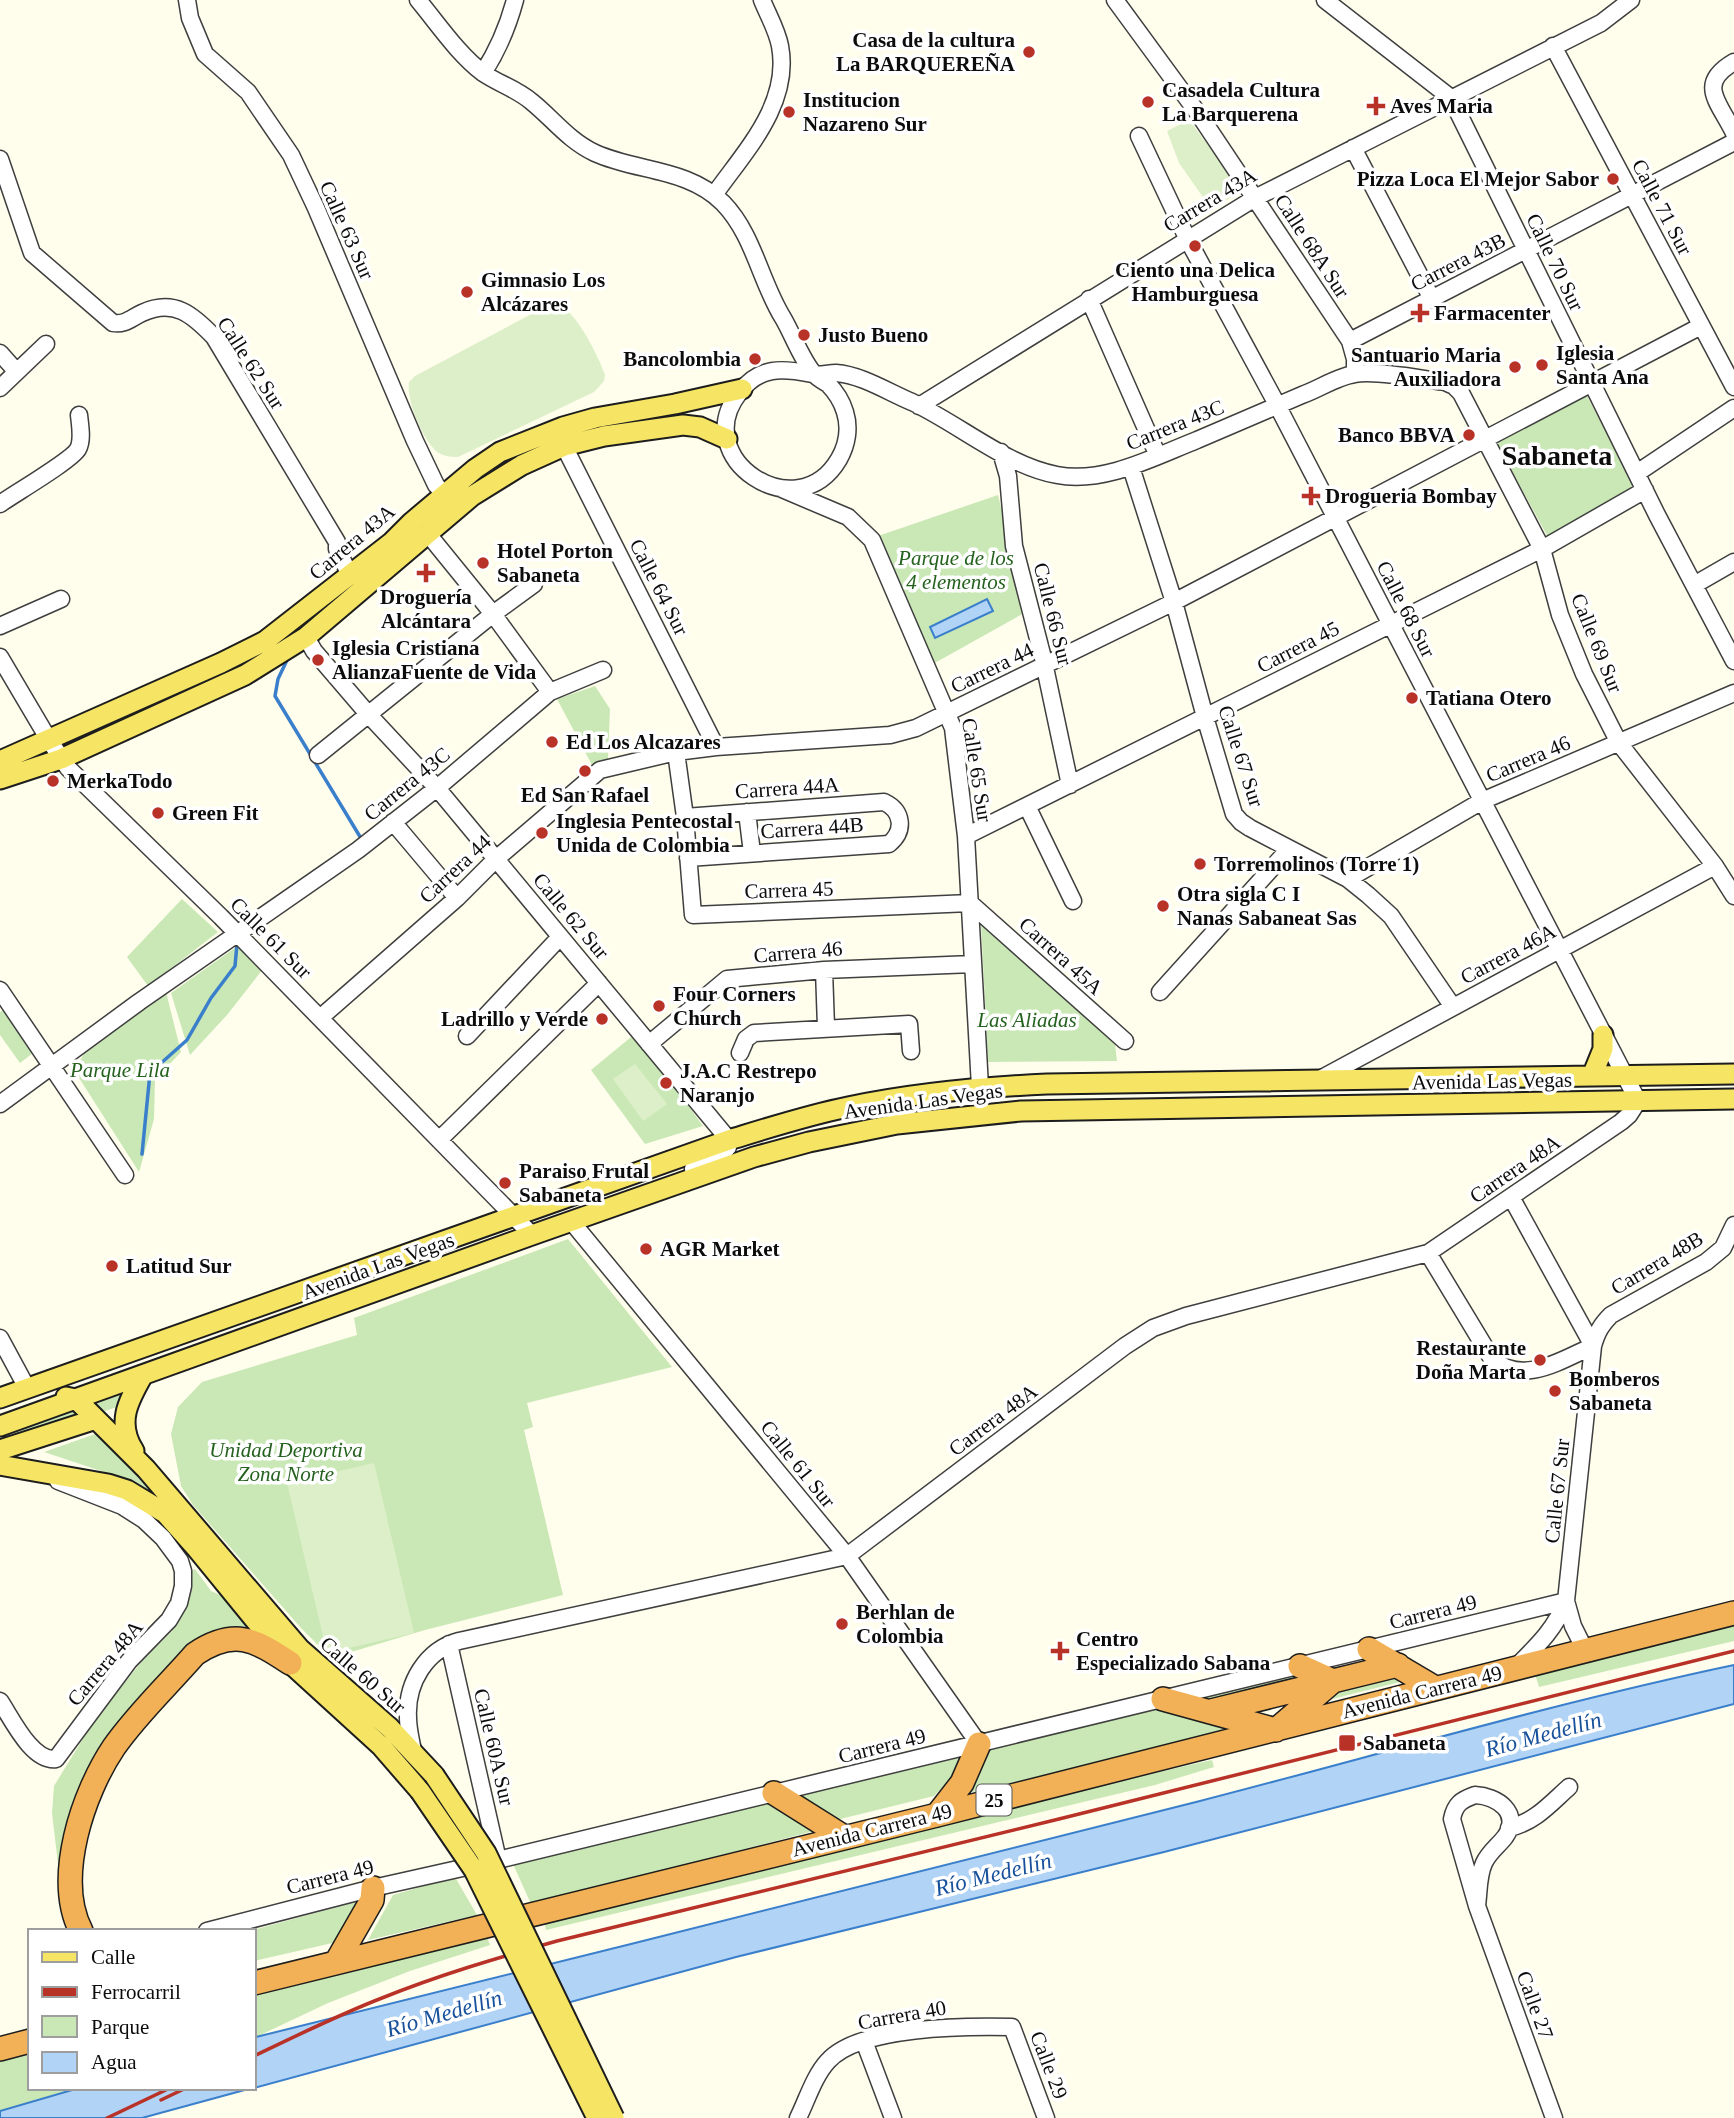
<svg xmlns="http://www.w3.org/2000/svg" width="1734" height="2118" viewBox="0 0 1734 2118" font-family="'Times New Roman',serif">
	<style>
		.green { fill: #cae8b6 }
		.pitch { fill: #ddefc8 }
		.water { fill: #b1d3f5; stroke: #3a7fcb; stroke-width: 2 }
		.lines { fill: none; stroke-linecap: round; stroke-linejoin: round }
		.stream { stroke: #3a7fcb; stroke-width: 3.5 }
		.minor-casing { stroke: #3f3f3f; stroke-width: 19 }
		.major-casing { stroke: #1d1d1d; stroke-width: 23 }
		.highway-casing { stroke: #1d1d1d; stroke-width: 26 }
		.minor { stroke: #fff; stroke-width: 16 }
		.major { stroke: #f6e564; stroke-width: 19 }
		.highway { stroke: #f2b156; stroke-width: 23 }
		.rail { stroke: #b93227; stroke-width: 3.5 }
		.major-bridge-casing { stroke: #1d1d1d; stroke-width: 23; stroke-linecap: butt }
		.major-bridge { stroke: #f6e564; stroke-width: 19 }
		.poi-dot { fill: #b93227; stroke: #fff; stroke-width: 2.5 }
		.labels { text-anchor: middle; stroke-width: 7; stroke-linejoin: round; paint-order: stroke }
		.shield { fill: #fff; stroke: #555; stroke-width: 2 }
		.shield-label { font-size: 19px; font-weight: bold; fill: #0c0c0c }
		.poi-label { font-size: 21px; font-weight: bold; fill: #0c0c0c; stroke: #fff; text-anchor: start }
		.street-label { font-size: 21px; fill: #0c0c0c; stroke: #fff }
		.park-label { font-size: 21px; font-style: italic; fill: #24621e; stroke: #fff }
		.water-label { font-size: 23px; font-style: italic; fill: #18519b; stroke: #fff }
		.district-label { font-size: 28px; font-weight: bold; fill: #0c0c0c; stroke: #fff }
	</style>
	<rect width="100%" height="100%" fill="#fffdec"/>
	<path class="green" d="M1586,394L1636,490L1549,539L1496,442Z
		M998,495L1026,612L933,664L878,536Z
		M595,686L610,709L608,759L592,765L557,699Z
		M182,899L218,932L148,986L127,957Z
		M981,923L1115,1044L1117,1061L988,1062Z
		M239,945L263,969L227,1015L190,1055L171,993Z
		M166,992L181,1052L155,1080L154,1119L139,1172L74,1070L87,1049Z
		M3,1010L33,1053L20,1063L0,1035V1012Z
		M636,1033L703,1126L645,1144L591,1070Z
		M568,1239L672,1367L527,1403L533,1427L524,1430L563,1595L425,1630L331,1658L301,1628L193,1505L181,1486L171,1434L178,1407L202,1382L357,1335L354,1318Z
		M127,1387L117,1407L16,1441L11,1426Z
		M98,1433L166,1507L138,1487L113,1475L44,1452Z
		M195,1569L211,1591L229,1599L256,1635L242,1631L137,1705L60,1881L52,1813L54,1786L95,1719L143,1660L172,1631L184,1611L188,1592L187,1572Z
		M1734,1624V1641L1539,1687L1535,1674Z
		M1289,1670L1306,1679L1213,1703L1188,1695Z
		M1385,1674L1404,1681L1324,1701L1338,1686Z
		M1163,1704L1243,1728L964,1794L985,1747Z
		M964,1753L953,1776L934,1796L832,1821L790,1796Z
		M1212,1760L1214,1767L1155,1785L546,1930L544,1922L1021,1803Z
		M765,1801L818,1830L531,1904L513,1864Z
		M455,1877L477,1915L368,1940L393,1895Z
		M359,1901L341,1941L254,1961V1931H249Z
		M486,1933L490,1945L410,1971L328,2003L254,2038V1994Z
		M30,2053V2088H79L0,2111V2061Z"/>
	<path class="pitch" d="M1189,120L1242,190L1212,210L1179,163L1167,131Z
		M554,302C575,308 598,355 605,375L604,381L594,392L458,457C450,457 442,456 436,451C422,438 406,400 409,382L415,376Z
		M635,1064L667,1104L643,1121L613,1079Z
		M374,1463L414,1633L327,1653L287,1483Z"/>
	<path class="water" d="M987,599L993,611L935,638L930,627Z
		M1734,1665V1704L1164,1852L736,1957L254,2088V2038L256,2037C571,1959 885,1881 1200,1801C1378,1755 1554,1703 1734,1665Z
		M79,2088H252L142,2118H0V2111Z"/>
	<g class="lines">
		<path class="stream" d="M288,658L278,679L275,696L362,840
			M142,1154L150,1073L187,1040L211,998L235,966L237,944"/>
		<g class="minor-casing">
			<path id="minor" d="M187,0L190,18L205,54L248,92L291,155L316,208L415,441L436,485L444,494
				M418,0C438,24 458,54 483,73C499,84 517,89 532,102C553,119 569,141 595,153C637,172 688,168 723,203C754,235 760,281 783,318C793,335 802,361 815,375C816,377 826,383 828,384C836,392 842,402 845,412C850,428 847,445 839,459C797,531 688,458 739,393C759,366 782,368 812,374C820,376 827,373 836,373C862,375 888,392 912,402C959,424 1007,466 1057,475C1104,484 1154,457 1197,440C1232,425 1267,410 1302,395C1319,389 1338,376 1355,374C1375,370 1423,379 1445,382L1454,386L1461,393L1542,549L1560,615L1584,674L1619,743L1715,866L1734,896
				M1115,0L1200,116L1350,341L1355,359V373
				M1325,0L1451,98L1657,515L1734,661
				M1553,46L1734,387
				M1734,62C1696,84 1719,102 1734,133
				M483,73C498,50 508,26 515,0
				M1353,148L1432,299
				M0,159L32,253L113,323C125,325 131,318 142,313C174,298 193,315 214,337L337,542V549L350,575
				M714,195C745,151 791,104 780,46C777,30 768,15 762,0
				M1089,299L1158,456
				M1350,341L1734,142
				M0,353L16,371
				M0,388L46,344
				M919,406L1255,198L1601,23L1631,0
				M564,446L716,747
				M1001,452L1008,476L1014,546L1043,658L1070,785
				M1131,467L1174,602L1205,717L1234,814L1241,822L1250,828L1348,879L1368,895L1391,916L1453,1007
				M1637,473L1734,408
				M782,489L848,517L872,540L953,728L966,836L980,1087
				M0,504C14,494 72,460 78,449C83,440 80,425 79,415
				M428,534L493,614L550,692
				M1694,585L1734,562
				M0,626L61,599
				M306,637L314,651L368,714L437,788L729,1140L728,1147L718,1158L693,1169
				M0,657L49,740L68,768L221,917L532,1235
				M676,752L685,817L693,915L970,903L1125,1041
				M318,755L493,614L534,584
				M1027,806L1073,901
				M747,812L752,853
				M685,817L884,802C903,811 905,831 889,844L688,858
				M393,822L457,898
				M966,836L1542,549L1645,490
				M1348,879L1482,801L1734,693
				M824,970L826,1027
				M0,990L125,1175
				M1160,992L1289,849
				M320,1018L457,898L496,859L600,770L676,752L716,747L890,735L916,728L1174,602L1701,326
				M467,1036L560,937
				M649,1044L727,979L824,970L973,964
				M740,1053L746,1039L754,1033L909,1024L911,1051
				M1320,1079L1715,866
				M0,1104L139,1002L358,850L437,788L550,692L603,670
				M439,1140L599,983
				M1511,1197L1593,1346
				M571,1221L847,1556L979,1744
				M1428,1253L1492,1359C1523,1386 1561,1360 1593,1346
				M0,1338L27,1388
				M1566,1601L1573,1626L1585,1650
				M449,1644L498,1860
				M1517,1666C1538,1645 1555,1629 1566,1601L1593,1346C1597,1332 1601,1325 1611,1315L1706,1262L1723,1248L1734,1225
				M0,1701C12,1719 32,1762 56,1759L129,1661L169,1620L179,1603L183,1586V1571L180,1561L163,1538L144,1520L122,1506L58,1481
				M413,1751C411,1740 408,1729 408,1718C406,1683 426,1650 459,1641L847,1556L1125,1346L1153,1328L1186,1316L1428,1253L1621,1122L1629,1115L1638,1101L1274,399L1188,240L1139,136
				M1475,1795C1497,1796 1522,1813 1505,1837C1498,1846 1489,1852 1484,1863C1478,1876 1479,1891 1477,1906L1452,1819C1455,1804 1461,1800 1475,1795Z
				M1509,1828C1535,1822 1550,1804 1569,1787
				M1477,1906L1554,2118
				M207,1931L373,1888L498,1860L1566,1601
				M864,2041L893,2118
				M798,2118C807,2100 814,2076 828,2061C859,2026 967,2026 1012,2027L1046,2118"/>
		</g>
		<g class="major-casing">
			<path id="major" d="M0,761L221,663L265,641L392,542L412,522L475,469L500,452L563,427L595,418L675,404L742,389
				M0,779L61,759L245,675L306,637L472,496L522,465L564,446L604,436L683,425L700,427L727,439
				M1592,1076L1603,1049V1035
				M66,1397L76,1399L146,1469L300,1649L390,1728L434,1775
				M0,1398L729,1140C768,1128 808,1115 848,1107C914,1093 980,1087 1047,1084L1734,1074
				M0,1426L532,1235L754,1157L809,1142L897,1124L1021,1111L1734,1099
				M0,1450L96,1419
				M134,1451C116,1423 128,1401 143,1375
				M0,1465L108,1484L127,1490L165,1513L197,1549L290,1663L381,1746L420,1791"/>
		</g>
		<g class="highway-casing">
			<path id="highway" d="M1369,1649L1435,1688
				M1163,1699L1276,1730L1333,1681L1300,1666
				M1211,1711L1398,1665
				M774,1793L844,1837
				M937,1815L962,1783L979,1744
				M81,1931C54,1878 83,1793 114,1747C137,1714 168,1685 195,1654C234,1628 254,1639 290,1663
				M337,1961L372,1900L373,1888
				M254,1983L937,1815L1734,1613
				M0,2049L30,2041"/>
		</g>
		<use href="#minor" class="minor"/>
		<use href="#major" class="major"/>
		<use href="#highway" class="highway"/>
		<path class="rail" d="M254,2056C296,2036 338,2015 382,1998C439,1975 497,1958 557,1941L1059,1819L1734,1651
			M161,2100L186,2088
			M107,2118L170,2088"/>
		<g class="major-bridge-casing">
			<path id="major-bridge" d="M434,1775L486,1853L614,2118
				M420,1791L474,1870L597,2118"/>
		</g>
		<use href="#major-bridge" class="major-bridge"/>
	</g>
	<g class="poi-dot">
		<circle cx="1029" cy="52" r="7"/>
		<circle cx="1148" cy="102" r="7"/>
		<path d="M1372.5 95.5h7v7h7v7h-7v7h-7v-7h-7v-7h7z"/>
		<circle cx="789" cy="112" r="7"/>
		<circle cx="1613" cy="179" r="7"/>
		<circle cx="1195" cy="246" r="7"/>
		<circle cx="467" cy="292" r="7"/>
		<path d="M1416.5 302.5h7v7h7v7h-7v7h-7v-7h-7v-7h7z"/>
		<circle cx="804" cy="335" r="7"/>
		<circle cx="755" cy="359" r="7"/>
		<circle cx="1542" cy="365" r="7"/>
		<circle cx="1515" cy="367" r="7"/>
		<circle cx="1469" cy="435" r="7"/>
		<path d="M1307.5 485.5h7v7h7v7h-7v7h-7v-7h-7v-7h7z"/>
		<circle cx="483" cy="563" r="7"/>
		<path d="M422.5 562.5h7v7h7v7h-7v7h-7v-7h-7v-7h7z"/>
		<circle cx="318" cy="660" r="7"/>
		<circle cx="1412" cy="698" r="7"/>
		<circle cx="552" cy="742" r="7"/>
		<circle cx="585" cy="771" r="7"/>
		<circle cx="53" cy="781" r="7"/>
		<circle cx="158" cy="813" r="7"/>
		<circle cx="542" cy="833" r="7"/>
		<circle cx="1200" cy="864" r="7"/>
		<circle cx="1163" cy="906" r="7"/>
		<circle cx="659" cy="1006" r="7"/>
		<circle cx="602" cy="1019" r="7"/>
		<circle cx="666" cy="1083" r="7"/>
		<circle cx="505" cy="1183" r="7"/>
		<circle cx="646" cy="1249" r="7"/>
		<circle cx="112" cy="1266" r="7"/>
		<circle cx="1540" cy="1360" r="7"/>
		<circle cx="1555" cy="1391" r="7"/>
		<circle cx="842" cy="1624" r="7"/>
		<path d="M1056.5 1640.5h7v7h7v7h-7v7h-7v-7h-7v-7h7z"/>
		<rect x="1338" y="1734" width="18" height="18" rx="3.5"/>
	</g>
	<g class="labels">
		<rect class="shield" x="976.5" y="1784.5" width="35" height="31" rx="5"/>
		<g class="shield-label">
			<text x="994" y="1807">25</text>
		</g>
		<g class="poi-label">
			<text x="1015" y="47" text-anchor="end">Casa de la cultura<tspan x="1015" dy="24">La BARQUEREÑA</tspan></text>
			<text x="1162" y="97">Casadela Cultura<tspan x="1162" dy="24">La Barquerena</tspan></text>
			<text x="803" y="107">Institucion<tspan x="803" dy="24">Nazareno Sur</tspan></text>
			<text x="1390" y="113">Aves Maria</text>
			<text x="1599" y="186" text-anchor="end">Pizza Loca El Mejor Sabor</text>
			<text x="1195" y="277" text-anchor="middle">Ciento una Delica<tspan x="1195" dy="24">Hamburguesa</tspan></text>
			<text x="481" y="287">Gimnasio Los<tspan x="481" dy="24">Alcázares</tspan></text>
			<text x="1434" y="320">Farmacenter</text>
			<text x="818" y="342">Justo Bueno</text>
			<text x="1556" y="360">Iglesia<tspan x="1556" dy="24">Santa Ana</tspan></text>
			<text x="1501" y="362" text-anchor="end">Santuario Maria<tspan x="1501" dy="24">Auxiliadora</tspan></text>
			<text x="741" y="366" text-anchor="end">Bancolombia</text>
			<text x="1455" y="442" text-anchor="end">Banco BBVA</text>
			<text x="1325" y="503">Drogueria Bombay</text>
			<text x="497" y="558">Hotel Porton<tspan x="497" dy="24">Sabaneta</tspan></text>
			<text x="426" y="604" text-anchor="middle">Droguería<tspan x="426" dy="24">Alcántara</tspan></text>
			<text x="332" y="655">Iglesia Cristiana<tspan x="332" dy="24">AlianzaFuente de Vida</tspan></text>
			<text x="1426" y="705">Tatiana Otero</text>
			<text x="566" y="749">Ed Los Alcazares</text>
			<text x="67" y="788">MerkaTodo</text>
			<text x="585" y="802" text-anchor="middle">Ed San Rafael</text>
			<text x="172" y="820">Green Fit</text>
			<text x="556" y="828">Inglesia Pentecostal<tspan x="556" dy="24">Unida de Colombia</tspan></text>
			<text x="1214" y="871">Torremolinos (Torre 1)</text>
			<text x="1177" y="901">Otra sigla C I<tspan x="1177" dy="24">Nanas Sabaneat Sas</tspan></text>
			<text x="673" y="1001">Four Corners<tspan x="673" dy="24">Church</tspan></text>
			<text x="588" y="1026" text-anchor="end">Ladrillo y Verde</text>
			<text x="680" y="1078">J.A.C Restrepo<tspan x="680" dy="24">Naranjo</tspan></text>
			<text x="519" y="1178">Paraiso Frutal<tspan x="519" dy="24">Sabaneta</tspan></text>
			<text x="660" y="1256">AGR Market</text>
			<text x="126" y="1273">Latitud Sur</text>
			<text x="1526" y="1355" text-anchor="end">Restaurante<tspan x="1526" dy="24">Doña Marta</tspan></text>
			<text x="1569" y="1386">Bomberos<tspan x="1569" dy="24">Sabaneta</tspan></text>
			<text x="856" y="1619">Berhlan de<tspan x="856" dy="24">Colombia</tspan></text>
			<text x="1076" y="1646">Centro<tspan x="1076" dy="24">Especializado Sabana</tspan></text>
			<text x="1363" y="1750">Sabaneta</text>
		</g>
		<g class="street-label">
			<text transform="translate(1210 200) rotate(-31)" y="7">Carrera 43A</text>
			<text transform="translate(1662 207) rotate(62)" y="7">Calle 71 Sur</text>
			<text transform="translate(347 230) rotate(66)" y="7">Calle 63 Sur</text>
			<text transform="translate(1312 246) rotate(57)" y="7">Calle 68A Sur</text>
			<text transform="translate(1458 262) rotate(-27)" y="7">Carrera 43B</text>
			<text transform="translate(1555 262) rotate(64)" y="7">Calle 70 Sur</text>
			<text transform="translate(251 363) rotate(57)" y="7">Calle 62 Sur</text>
			<text transform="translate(1175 425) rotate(-22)" y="7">Carrera 43C</text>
			<text transform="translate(352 542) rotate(-40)" y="7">Carrera 43A</text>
			<text transform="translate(659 587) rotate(63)" y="7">Calle 64 Sur</text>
			<text transform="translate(1406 609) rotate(63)" y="7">Calle 68 Sur</text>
			<text transform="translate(1053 614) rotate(76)" y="7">Calle 66 Sur</text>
			<text transform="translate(1597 643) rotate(68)" y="7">Calle 69 Sur</text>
			<text transform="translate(1298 647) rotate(-27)" y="7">Carrera 45</text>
			<text transform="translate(992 668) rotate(-26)" y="7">Carrera 44</text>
			<text transform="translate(1241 756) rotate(72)" y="7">Calle 67 Sur</text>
			<text transform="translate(1528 759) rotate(-23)" y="7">Carrera 46</text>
			<text transform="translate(977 770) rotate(81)" y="7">Calle 65 Sur</text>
			<text transform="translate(407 784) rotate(-39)" y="7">Carrera 43C</text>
			<text transform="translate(787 788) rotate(-4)" y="7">Carrera 44A</text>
			<text transform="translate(812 828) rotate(-4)" y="7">Carrera 44B</text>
			<text transform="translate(455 869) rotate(-43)" y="7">Carrera 44</text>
			<text transform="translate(789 890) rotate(-2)" y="7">Carrera 45</text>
			<text transform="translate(571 916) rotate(50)" y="7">Calle 62 Sur</text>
			<text transform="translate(271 938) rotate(45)" y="7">Calle 61 Sur</text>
			<text transform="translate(798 952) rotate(-5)" y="7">Carrera 46</text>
			<text transform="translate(1508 954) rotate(-28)" y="7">Carrera 46A</text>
			<text transform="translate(1061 956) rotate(42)" y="7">Carrera 45A</text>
			<text transform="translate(1492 1081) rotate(-1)" y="7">Avenida Las Vegas</text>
			<text transform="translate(923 1101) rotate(-8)" y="7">Avenida Las Vegas</text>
			<text transform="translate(1515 1169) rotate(-34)" y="7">Carrera 48A</text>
			<text transform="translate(1657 1263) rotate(-31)" y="7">Carrera 48B</text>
			<text transform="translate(378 1266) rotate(-20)" y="7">Avenida Las Vegas</text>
			<text transform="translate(993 1420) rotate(-37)" y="7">Carrera 48A</text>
			<text transform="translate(798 1464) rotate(51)" y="7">Calle 61 Sur</text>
			<text transform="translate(1557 1491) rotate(-84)" y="7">Calle 67 Sur</text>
			<text transform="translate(1433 1612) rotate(-14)" y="7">Carrera 49</text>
			<text transform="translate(105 1663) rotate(-50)" y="7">Carrera 48A</text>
			<text transform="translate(363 1675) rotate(41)" y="7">Calle 60 Sur</text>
			<text transform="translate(1422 1692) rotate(-14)" y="7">Avenida Carrera 49</text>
			<text transform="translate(882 1746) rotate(-14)" y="7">Carrera 49</text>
			<text transform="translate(494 1747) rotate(77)" y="7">Calle 60A Sur</text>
			<text transform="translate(872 1830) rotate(-14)" y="7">Avenida Carrera 49</text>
			<text transform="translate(330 1877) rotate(-14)" y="7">Carrera 49</text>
			<text transform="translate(1535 2005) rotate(70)" y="7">Calle 27</text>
			<text transform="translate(902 2015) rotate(-10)" y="7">Carrera 40</text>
			<text transform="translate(1049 2065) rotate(69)" y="7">Calle 29</text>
		</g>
		<g class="park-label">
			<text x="956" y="565">Parque de los<tspan x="956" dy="24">4 elementos</tspan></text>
			<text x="1027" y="1027">Las Aliadas</text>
			<text x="120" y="1077">Parque Lila</text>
			<text x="286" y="1457">Unidad Deportiva<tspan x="286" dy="24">Zona Norte</tspan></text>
		</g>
		<g class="water-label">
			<text transform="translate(1543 1734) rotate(-15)" y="8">Río Medellín</text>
			<text transform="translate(993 1874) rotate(-14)" y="8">Río Medellín</text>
			<text transform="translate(444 2013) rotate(-16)" y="8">Río Medellín</text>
		</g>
		<g class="district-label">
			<text x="1557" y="465">Sabaneta</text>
		</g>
	</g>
	<rect x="28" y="1929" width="228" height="161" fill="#ffffff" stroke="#9e9e9e" stroke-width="2"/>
	<rect x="42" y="1952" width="35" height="10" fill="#f6e564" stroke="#9e9e9e" stroke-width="2"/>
	<text x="91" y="1964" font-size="21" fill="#0c0c0c">Calle</text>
	<rect x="42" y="1987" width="35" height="10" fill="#b93227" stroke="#9e9e9e" stroke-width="2"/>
	<text x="91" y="1999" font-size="21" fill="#0c0c0c">Ferrocarril</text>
	<rect x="42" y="2016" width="35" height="21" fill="#cae8b6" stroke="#9e9e9e" stroke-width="2"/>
	<text x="91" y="2034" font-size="21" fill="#0c0c0c">Parque</text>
	<rect x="42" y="2052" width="35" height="21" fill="#b1d3f5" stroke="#9e9e9e" stroke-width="2"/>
	<text x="91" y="2069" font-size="21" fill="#0c0c0c">Agua</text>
</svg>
